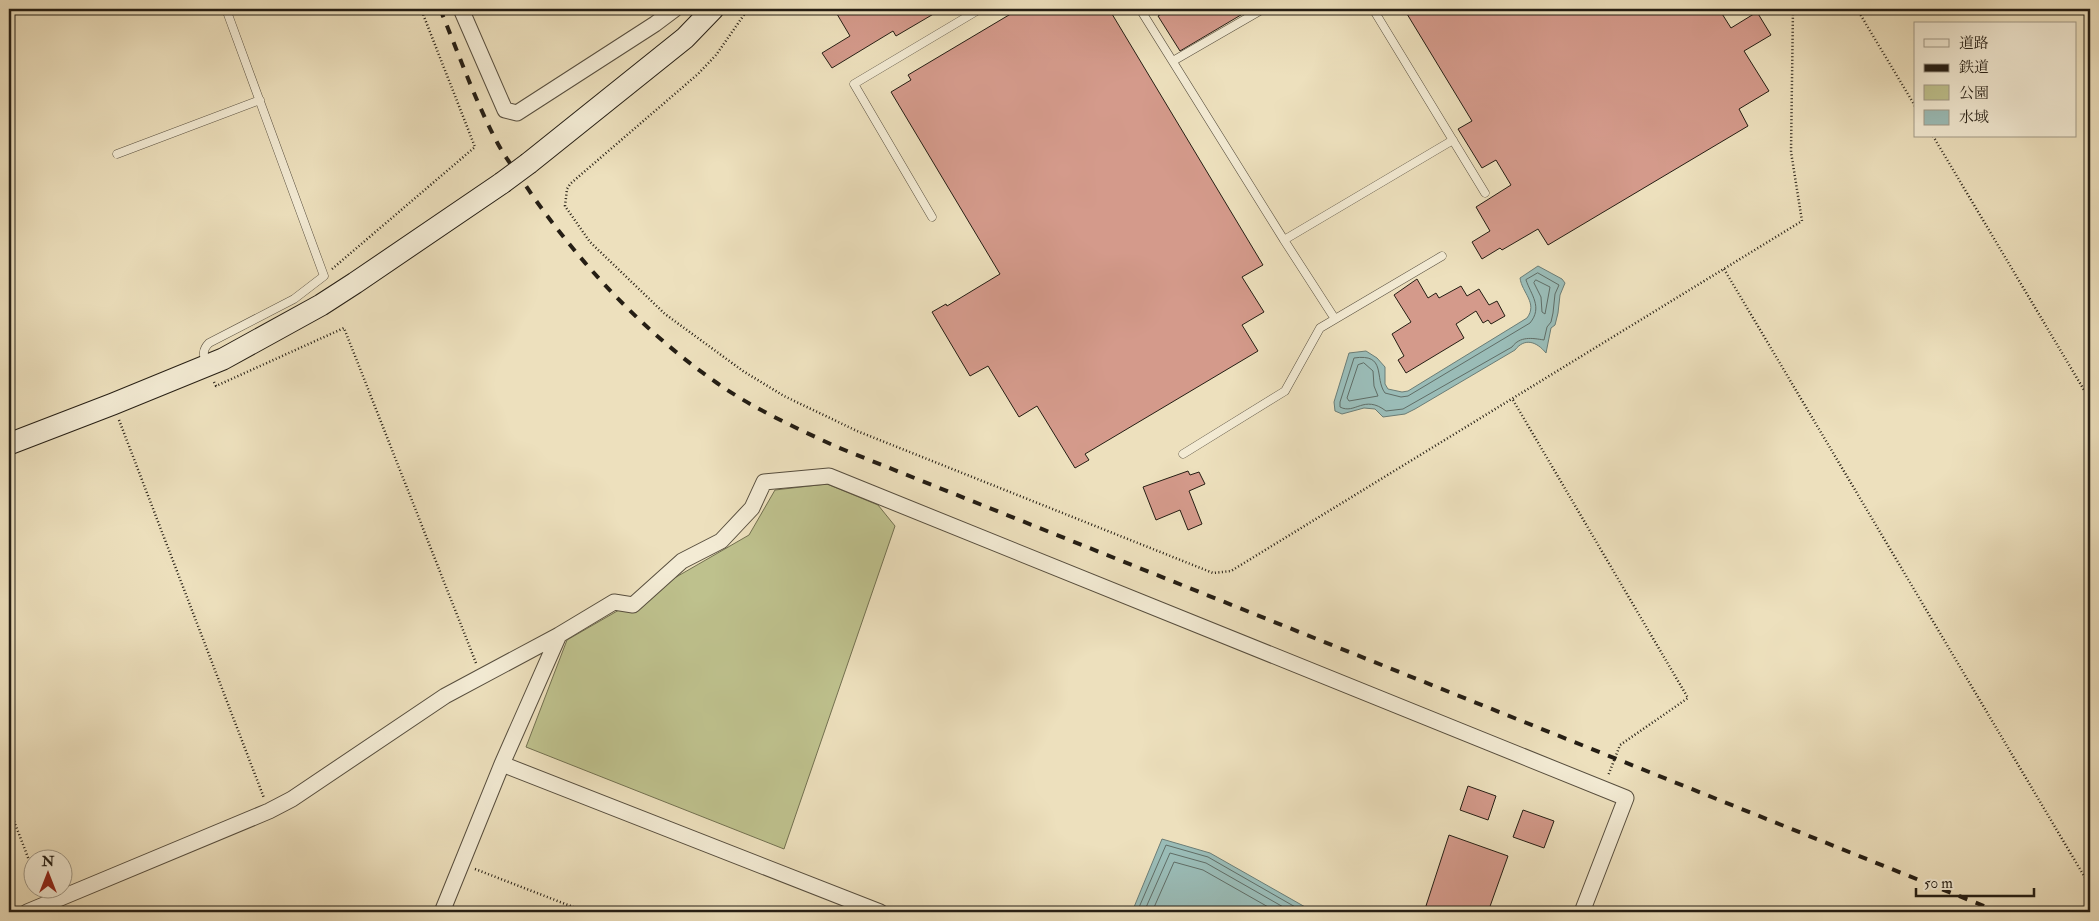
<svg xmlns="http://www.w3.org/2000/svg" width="2099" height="921" viewBox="0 0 2099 921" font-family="'IM FELL Double Pica','Noto Serif JP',serif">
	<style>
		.green { fill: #bec18d; stroke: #727050 }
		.water { fill: #9abcb7; stroke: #6b7d76 }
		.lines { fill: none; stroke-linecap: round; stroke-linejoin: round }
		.shore { stroke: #606d66; stroke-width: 1 }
		.stream { stroke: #6b7d76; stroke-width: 4.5 }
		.building { fill: #d49a8b; stroke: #251e14 }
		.lane-casing { stroke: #574e3e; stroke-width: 9 }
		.street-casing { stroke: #574e3e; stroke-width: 17 }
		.secondary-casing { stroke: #251e14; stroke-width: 23 }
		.path { stroke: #251e14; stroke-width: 2.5; stroke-dasharray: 1 2.5; stroke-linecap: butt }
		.lane { stroke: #f3ebd4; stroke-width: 8 }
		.street { stroke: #f3ebd4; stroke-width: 15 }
		.secondary { stroke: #f3ebd4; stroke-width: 21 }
		.rail { stroke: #251e14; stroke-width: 4; stroke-dasharray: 9 9; stroke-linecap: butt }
		.secondary-bridge-casing { stroke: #251e14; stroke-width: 23; stroke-linecap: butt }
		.secondary-bridge { stroke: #f3ebd4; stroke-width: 21 }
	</style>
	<rect width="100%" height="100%" fill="#ede0bd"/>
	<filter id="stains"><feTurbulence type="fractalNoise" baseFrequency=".004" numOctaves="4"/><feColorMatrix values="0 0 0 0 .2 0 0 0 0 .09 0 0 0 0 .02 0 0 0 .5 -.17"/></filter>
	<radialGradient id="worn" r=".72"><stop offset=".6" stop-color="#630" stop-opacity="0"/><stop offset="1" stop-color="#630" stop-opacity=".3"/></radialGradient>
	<path class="green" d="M827,484L878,505L895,526L784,849L526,747L567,640L749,535L775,490Z"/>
	<path class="water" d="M1538,266L1562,279L1565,283L1560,295L1558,313L1555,325L1551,328L1546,353C1537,342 1525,337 1515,350L1415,409L1405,414L1383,417L1375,409L1364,408L1342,414L1335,411L1334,402L1349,353L1366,351L1377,358L1385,367V384L1388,389L1402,392L1408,391L1527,318C1538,303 1522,293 1520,278Z
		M1162,839L1210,853L1314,912H1132Z"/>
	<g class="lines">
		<path class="shore" d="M1538,273L1559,285L1555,294L1553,313L1551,322L1547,327L1544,340C1532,338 1520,336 1512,347L1403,409L1386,411C1364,394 1355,415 1340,407V402L1354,358C1387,353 1374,378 1385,393L1401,397L1408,396L1530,323C1543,307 1531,295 1526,280Z
			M1536,280L1550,287L1545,314L1542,312L1541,297L1534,283Z
			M1364,363L1373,371L1374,386L1378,396L1349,401L1347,398L1358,365Z
			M1137,912L1166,845L1208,857L1304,912
			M1144,912L1170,853L1206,863L1292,912
			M1152,912L1174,862L1203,870L1277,912"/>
		<path class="stream" d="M2086,912L2090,909"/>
	</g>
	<path class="building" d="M834,9H942L896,36L893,31L832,68L822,53L850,36Z
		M1019,9H1109L1263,265L1242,277L1264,312L1242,325L1258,351L1085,454L1089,460L1075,468L1037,406L1019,417L988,366L970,376L932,312L946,304L947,306L1000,274L891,92L911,80L908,75Z
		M1170,9H1251L1180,51L1158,16Z
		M1404,9H1719L1731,28L1757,12L1771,35L1744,51L1769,91L1739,109L1748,126L1548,245L1538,229L1502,250L1500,248L1482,259L1472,242L1490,231L1476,207L1511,185L1496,160L1482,168L1458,129L1472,121Z
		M1417,279L1428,298L1436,293L1439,298L1461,286L1467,296L1479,289L1489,305L1497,301L1505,316L1491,324L1488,320L1483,323L1476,311L1456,324L1464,338L1406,373L1398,360L1404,356L1392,334L1411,322L1394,295Z
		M1188,471L1190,475L1199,472L1205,484L1189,491L1202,524L1188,530L1180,510L1156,520L1143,487Z
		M1468,786L1496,796L1488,820L1460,810Z
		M1523,810L1554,821L1544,848L1513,837Z
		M1449,835L1508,856L1488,912H1424Z"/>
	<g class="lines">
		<g class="lane-casing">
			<path id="lane" d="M1140,9L1284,240L1453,140
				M1373,9L1485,193
				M1173,61L1263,9
				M117,154L260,100
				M932,217L854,84L980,9
				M1284,240L1335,319
				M207,365C203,355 202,350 209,343L294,299L324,276L226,9
				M1183,454L1285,391L1320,328L1442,256"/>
		</g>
		<g class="street-casing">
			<path id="street" d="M461,9L505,110L517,113L655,24L675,9
				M502,764L880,912
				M27,912L269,811L292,799L445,696L559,635L614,602L633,605L682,561L721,541L752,508L764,482L829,476L1626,798L1582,912
				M442,912L502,764L559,635"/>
		</g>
		<g class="secondary-casing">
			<path id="secondary" d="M529,163L685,38L713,9
				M9,444L113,404L223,359L321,305L355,283L502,183"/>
		</g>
		<path class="path" d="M748,9L716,55L698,74L570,184L567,189L565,206L590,242L665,314L743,371L784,396L857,431L1213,573L1231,571L1802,221L1791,152L1793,9
			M1857,9L1915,106
			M1933,136L2090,400
			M332,269L475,147L421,9
			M1724,269L2090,886
			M214,382L216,386L344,328L476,663
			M1513,400L1688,698L1620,745L1608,776
			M119,420L264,798
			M9,808L32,868
			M475,869L586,912
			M2077,912L2090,900"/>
		<use href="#lane" class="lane"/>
		<use href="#street" class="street"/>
		<use href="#secondary" class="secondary"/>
		<path class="rail" d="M440,9C459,54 475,101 498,144C508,162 521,178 532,195C583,267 645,333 717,383C754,409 796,428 837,447L1999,912"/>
		<g class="secondary-bridge-casing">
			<path id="secondary-bridge" d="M502,183L529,163"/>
		</g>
		<use href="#secondary-bridge" class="secondary-bridge"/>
	</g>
	<rect width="2099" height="921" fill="none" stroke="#ede0bd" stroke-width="30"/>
	<rect x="10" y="10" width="2079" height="901" fill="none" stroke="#251e14" stroke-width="2.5"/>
	<rect x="15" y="15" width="2069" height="891" fill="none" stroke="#251e14"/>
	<rect x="1914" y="22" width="162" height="115" fill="#f3ebd4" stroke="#a19987"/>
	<rect x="1924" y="39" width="25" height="8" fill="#f3ebd4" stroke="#a19987"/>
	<text x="1959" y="48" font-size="15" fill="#251e14">道路</text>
	<rect x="1924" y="64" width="25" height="8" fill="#251e14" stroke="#a19987"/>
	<text x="1959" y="72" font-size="15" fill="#251e14">鉄道</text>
	<rect x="1924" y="85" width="25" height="15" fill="#bec18d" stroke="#a19987"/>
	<text x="1959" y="98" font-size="15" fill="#251e14">公園</text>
	<rect x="1924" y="110" width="25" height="15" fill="#9abcb7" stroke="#a19987"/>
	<text x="1959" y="122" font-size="15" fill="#251e14">水域</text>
	<g transform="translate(48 874)"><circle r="24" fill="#f3ebd4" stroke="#a19987"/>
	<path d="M0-4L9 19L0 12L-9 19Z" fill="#8f2418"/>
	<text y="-8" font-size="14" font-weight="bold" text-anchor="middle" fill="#251e14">N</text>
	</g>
	<path d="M1916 888v8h118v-8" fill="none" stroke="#251e14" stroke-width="2.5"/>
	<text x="1924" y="888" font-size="15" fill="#251e14" stroke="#f3ebd4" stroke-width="4" paint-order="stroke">50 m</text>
	<rect width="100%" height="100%" filter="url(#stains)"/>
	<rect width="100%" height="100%" fill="url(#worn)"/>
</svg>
